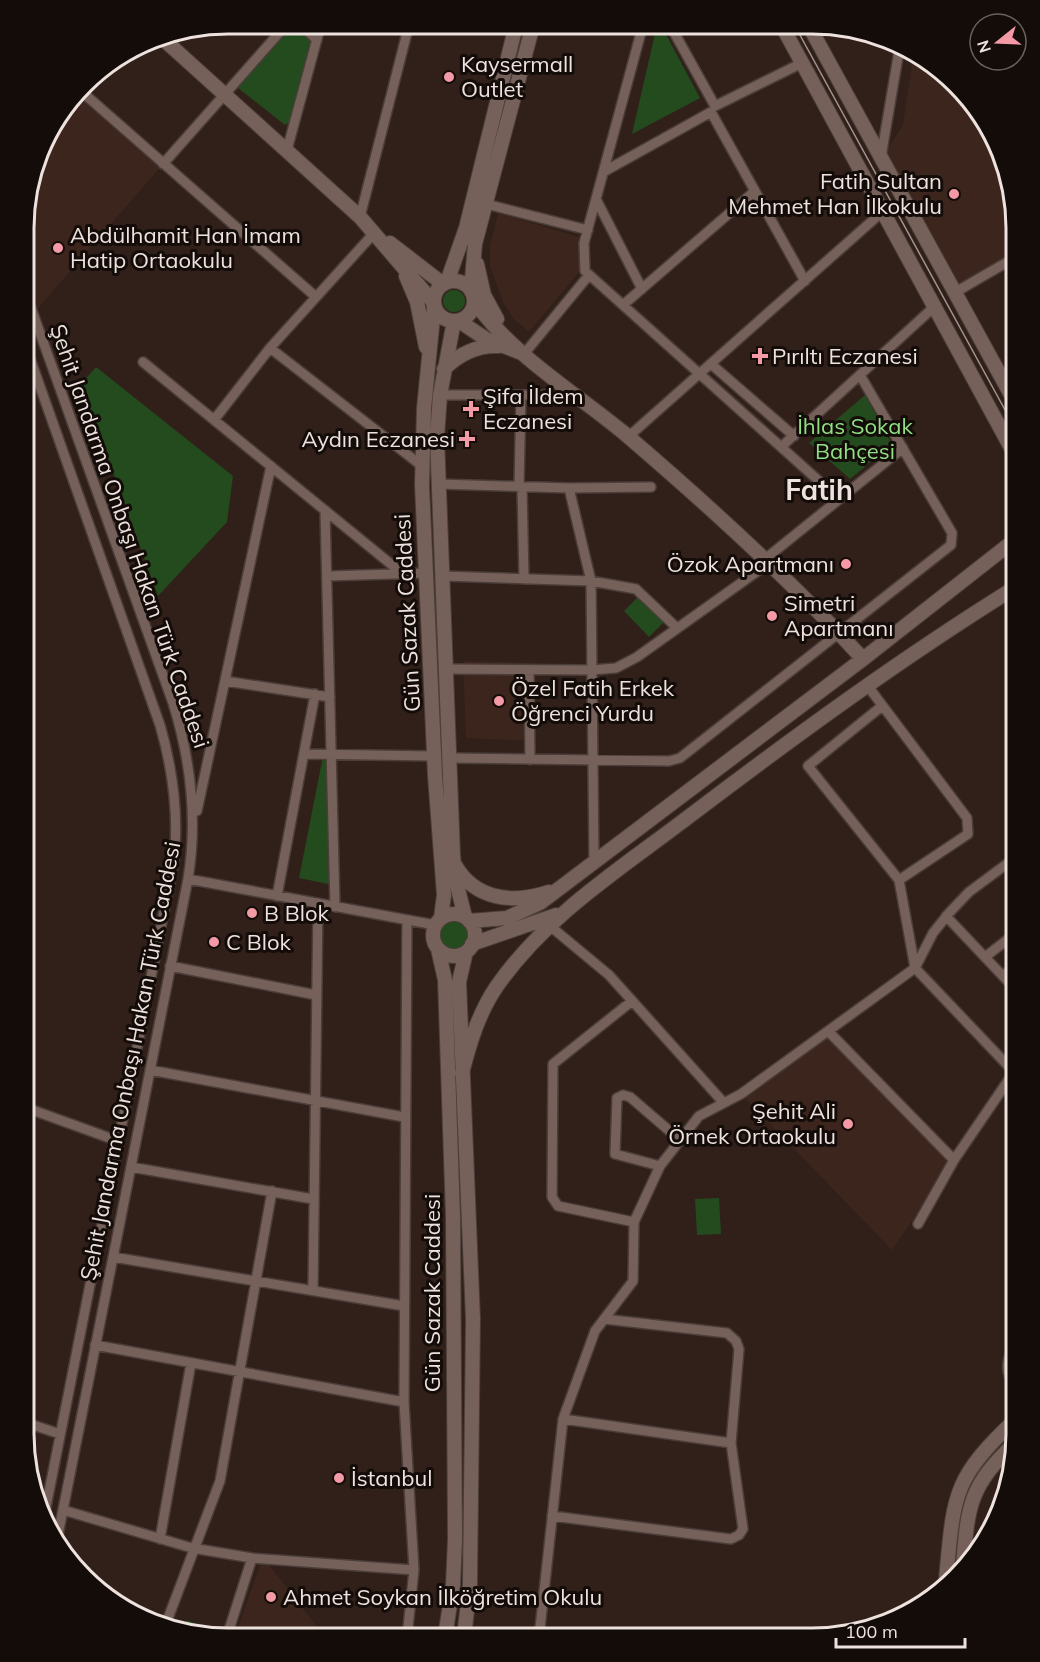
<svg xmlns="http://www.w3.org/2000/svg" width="1040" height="1662" viewBox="0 0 1040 1662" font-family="Mulish,sans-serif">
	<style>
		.built { fill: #3c251c }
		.green { fill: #234b1d }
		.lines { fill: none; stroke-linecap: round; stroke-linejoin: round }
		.street-casing { stroke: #4b3d39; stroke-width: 12 }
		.secondary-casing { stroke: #4b3d39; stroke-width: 16 }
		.street { stroke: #756159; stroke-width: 9 }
		.secondary { stroke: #756159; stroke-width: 14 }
		.tram { stroke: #a29590; stroke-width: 1.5 }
		.poi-dot { fill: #f49aa7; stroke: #130c09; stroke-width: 2 }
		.labels { text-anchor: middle; stroke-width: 6; stroke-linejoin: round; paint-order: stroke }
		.poi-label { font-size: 22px; fill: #eee2de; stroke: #130c09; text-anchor: start }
		.park-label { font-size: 22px; fill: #90e083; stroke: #130c09 }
		.street-label { font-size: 22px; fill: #eee2de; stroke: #130c09 }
		.district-label { font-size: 28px; font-weight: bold; fill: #eee2de; stroke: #130c09 }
		.rim { fill: none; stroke: #eee2de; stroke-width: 3 }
	</style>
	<rect width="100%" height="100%" fill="#302019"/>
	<path class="built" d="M913,57L936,67L1001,151L1016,229V257L954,293L881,159L903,125Z
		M81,91L163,164L33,314L26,294V202L45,138Z
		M498,213L582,238L580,271L529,332L514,319L503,302L490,266V247Z
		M463,661L533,663L535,741L466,738Z
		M828,1031L958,1154L892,1250L741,1094Z
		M263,1557L325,1637L235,1636Z"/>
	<path class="green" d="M293,24L312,39L290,122L285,125L238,88Z
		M657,25H661L700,98L632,134Z
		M443 301a11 11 0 1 1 22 0a11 11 0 1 1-22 0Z
		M96,367L233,476L227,522L158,596L81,384Z
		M865,395L892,444L850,479L809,443Z
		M642,593L667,619L649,637L624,611Z
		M323,756H330L333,885L299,878Z
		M440 935a14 14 0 1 1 28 0a14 14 0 1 1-28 0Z
		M719,1198L721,1234L697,1235L695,1199Z
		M187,1620L215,1632L213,1636H202L184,1629Z"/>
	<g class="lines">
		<g class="street-casing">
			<path id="street" d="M300,24L317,40
				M643,25L584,243L585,271L839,499
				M670,25L715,106L802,63
				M81,91L316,297
				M287,150L321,24
				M881,157L899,51
				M163,164L287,24
				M605,171L711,112L805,281
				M597,201L642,289
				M486,204L588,230
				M360,217L409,25
				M954,293L1016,257
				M26,294L173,703C191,761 198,818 188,879L58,1535
				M623,305L755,191
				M26,347L160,725C173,770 179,814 174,861L44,1517
				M270,348L422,466
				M524,354L589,275
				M143,362L403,574
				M711,364L794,436
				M440,395H550
				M214,420L270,348L375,232
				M628,437L881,213
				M781,447L934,307
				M439,484L569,488L651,487
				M519,486L521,395
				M522,487L524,579
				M569,488L591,581L594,861
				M325,511L335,907
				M765,559L903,448
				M327,576L427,573
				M443,576L591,581L636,589L677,628
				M446,669L592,670L616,668L637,657L769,563
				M529,670L530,760
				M225,681L330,697
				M867,685L967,818L968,834L899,880
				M882,706L808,766L899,880L915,968L1013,1071
				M304,754L434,756
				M450,758L669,761L680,758L951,545L952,533L860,375
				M197,811L271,466
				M188,879L435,925
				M277,896L315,694
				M946,916L1016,990
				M550,926L609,975L723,1102
				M985,957L1016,933
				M170,966L316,995
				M1003,976L1016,965
				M632,1001L553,1064L552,1197L558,1206L634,1222
				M828,1031L954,1160
				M150,1070L404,1117
				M24,1107L118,1141
				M660,1166L615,1154L617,1098L623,1095L630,1097L680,1140
				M131,1167L313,1199
				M918,1224L954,1160L1016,1069
				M113,1257L404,1306
				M313,1290L318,903
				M95,1345L404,1402
				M1016,1387C1003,1372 1007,1358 1016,1342
				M563,1419L731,1443
				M24,1422L60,1434
				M63,1510L192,1548L252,1558L414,1570
				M552,1516L731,1539L739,1535L743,1529L731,1443L739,1349L736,1341L727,1333L604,1319
				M160,1539L191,1363
				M167,1621L220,1481L272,1191
				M227,1636L252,1558
				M407,1637L414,1570L404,1402L407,920
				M539,1637L563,1419L595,1331L633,1281L634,1222L660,1166L699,1116L741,1094L915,968L933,933L949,913L969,892L1016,857"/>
		</g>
		<g class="secondary-casing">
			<path id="secondary" d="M782,26L1016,457
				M809,26L1016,404
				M161,37L360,217L433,302
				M390,243L443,284
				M477,264L484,295L497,319
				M406,276L417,302L426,347
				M434 301a20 20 0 1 1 40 0a20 20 0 1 1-40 0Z
				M447,282L466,228L516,25
				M471,291L475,244L533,25
				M474,301C512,355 573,391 624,433C707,504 789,578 863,659
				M434,307L424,408L422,485L435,776L444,895L441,918
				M454,321L440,395L437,437L453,855L456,881L465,917
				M459,321L486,339L519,352
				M444,369C459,354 478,345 499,346
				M455,865C475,900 513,904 549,892
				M433 935a21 21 0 1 1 42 0a21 21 0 1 1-42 0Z
				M469,921L507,918L540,903L863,659L1016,539
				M472,944L556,915
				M438,949L445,980L453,1217L455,1539L453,1585L445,1637
				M462,1073C470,1042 479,1012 497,986C545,917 617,871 683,821C791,739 900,659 1016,587
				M963,1566C968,1505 969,1486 1016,1442
				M946,1579C954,1495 952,1479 1016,1419
				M464,1637L470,1584L473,1319L459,982L466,952"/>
		</g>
		<use href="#street" class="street"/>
		<use href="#secondary" class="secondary"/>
		<path class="tram" d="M795,26L1016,430"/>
	</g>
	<g class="poi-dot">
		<circle cx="449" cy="77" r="6"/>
		<circle cx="954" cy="194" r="6"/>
		<circle cx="58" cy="248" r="6"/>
		<path d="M757 347h6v6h6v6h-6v6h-6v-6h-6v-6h6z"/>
		<path d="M468 400h6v6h6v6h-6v6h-6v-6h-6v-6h6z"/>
		<path d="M464 430h6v6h6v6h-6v6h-6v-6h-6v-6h6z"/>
		<circle cx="846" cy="564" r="6"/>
		<circle cx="772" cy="616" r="6"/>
		<circle cx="499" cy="701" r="6"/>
		<circle cx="252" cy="913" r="6"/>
		<circle cx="214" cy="942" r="6"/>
		<circle cx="848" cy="1124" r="6"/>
		<circle cx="339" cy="1478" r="6"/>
		<circle cx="271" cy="1597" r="6"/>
	</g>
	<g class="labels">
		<g class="poi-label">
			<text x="461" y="72">Kaysermall<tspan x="461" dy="25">Outlet</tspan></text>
			<text x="942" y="189" text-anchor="end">Fatih Sultan<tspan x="942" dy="25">Mehmet Han İlkokulu</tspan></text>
			<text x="70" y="243">Abdülhamit Han İmam<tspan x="70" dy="25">Hatip Ortaokulu</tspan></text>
			<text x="772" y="364">Pırıltı Eczanesi</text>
			<text x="483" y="404">Şifa İldem<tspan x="483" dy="25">Eczanesi</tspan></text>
			<text x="455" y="447" text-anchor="end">Aydın Eczanesi</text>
			<text x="834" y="572" text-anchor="end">Özok Apartmanı</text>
			<text x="784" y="611">Simetri<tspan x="784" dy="25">Apartmanı</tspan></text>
			<text x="511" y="696">Özel Fatih Erkek<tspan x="511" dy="25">Öğrenci Yurdu</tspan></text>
			<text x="264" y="921">B Blok</text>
			<text x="226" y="950">C Blok</text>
			<text x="836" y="1119" text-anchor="end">Şehit Ali<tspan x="836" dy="25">Örnek Ortaokulu</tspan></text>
			<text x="351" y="1486">İstanbul</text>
			<text x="283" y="1605">Ahmet Soykan İlköğretim Okulu</text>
		</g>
		<g class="park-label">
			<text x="855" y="434">İhlas Sokak<tspan x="855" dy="25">Bahçesi</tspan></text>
		</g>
		<g class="street-label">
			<text transform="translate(130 536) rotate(71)" y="8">Şehit Jandarma Onbaşı Hakan Türk Caddesi</text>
			<text transform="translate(407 613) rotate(-93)" y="8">Gün Sazak Caddesi</text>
			<text transform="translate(130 1061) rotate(-79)" y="8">Şehit Jandarma Onbaşı Hakan Türk Caddesi</text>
			<text transform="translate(432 1293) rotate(-90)" y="8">Gün Sazak Caddesi</text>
		</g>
		<g class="district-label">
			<text x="819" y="500">Fatih</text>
		</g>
	</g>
	<path d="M0 0H1040V1662H0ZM228 34H812A194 194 0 0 1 1006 228V1434A194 194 0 0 1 812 1628H228A194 194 0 0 1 34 1434V228A194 194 0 0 1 228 34Z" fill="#130c09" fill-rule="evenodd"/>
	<path class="rim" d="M228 34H812A194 194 0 0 1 1006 228V1434A194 194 0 0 1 812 1628H228A194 194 0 0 1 34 1434V228A194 194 0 0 1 228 34Z"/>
	<g transform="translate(998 42) rotate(252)"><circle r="28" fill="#130c09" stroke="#6b625e" stroke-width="1.5"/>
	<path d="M0-4.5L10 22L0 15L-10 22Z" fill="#f49aa7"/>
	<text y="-9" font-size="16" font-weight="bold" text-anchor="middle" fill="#eee2de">N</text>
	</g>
	<path d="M836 1638v9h129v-9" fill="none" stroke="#eee2de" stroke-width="3"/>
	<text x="845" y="1638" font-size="18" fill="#eee2de" stroke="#130c09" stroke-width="4.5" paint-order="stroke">100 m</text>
</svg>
